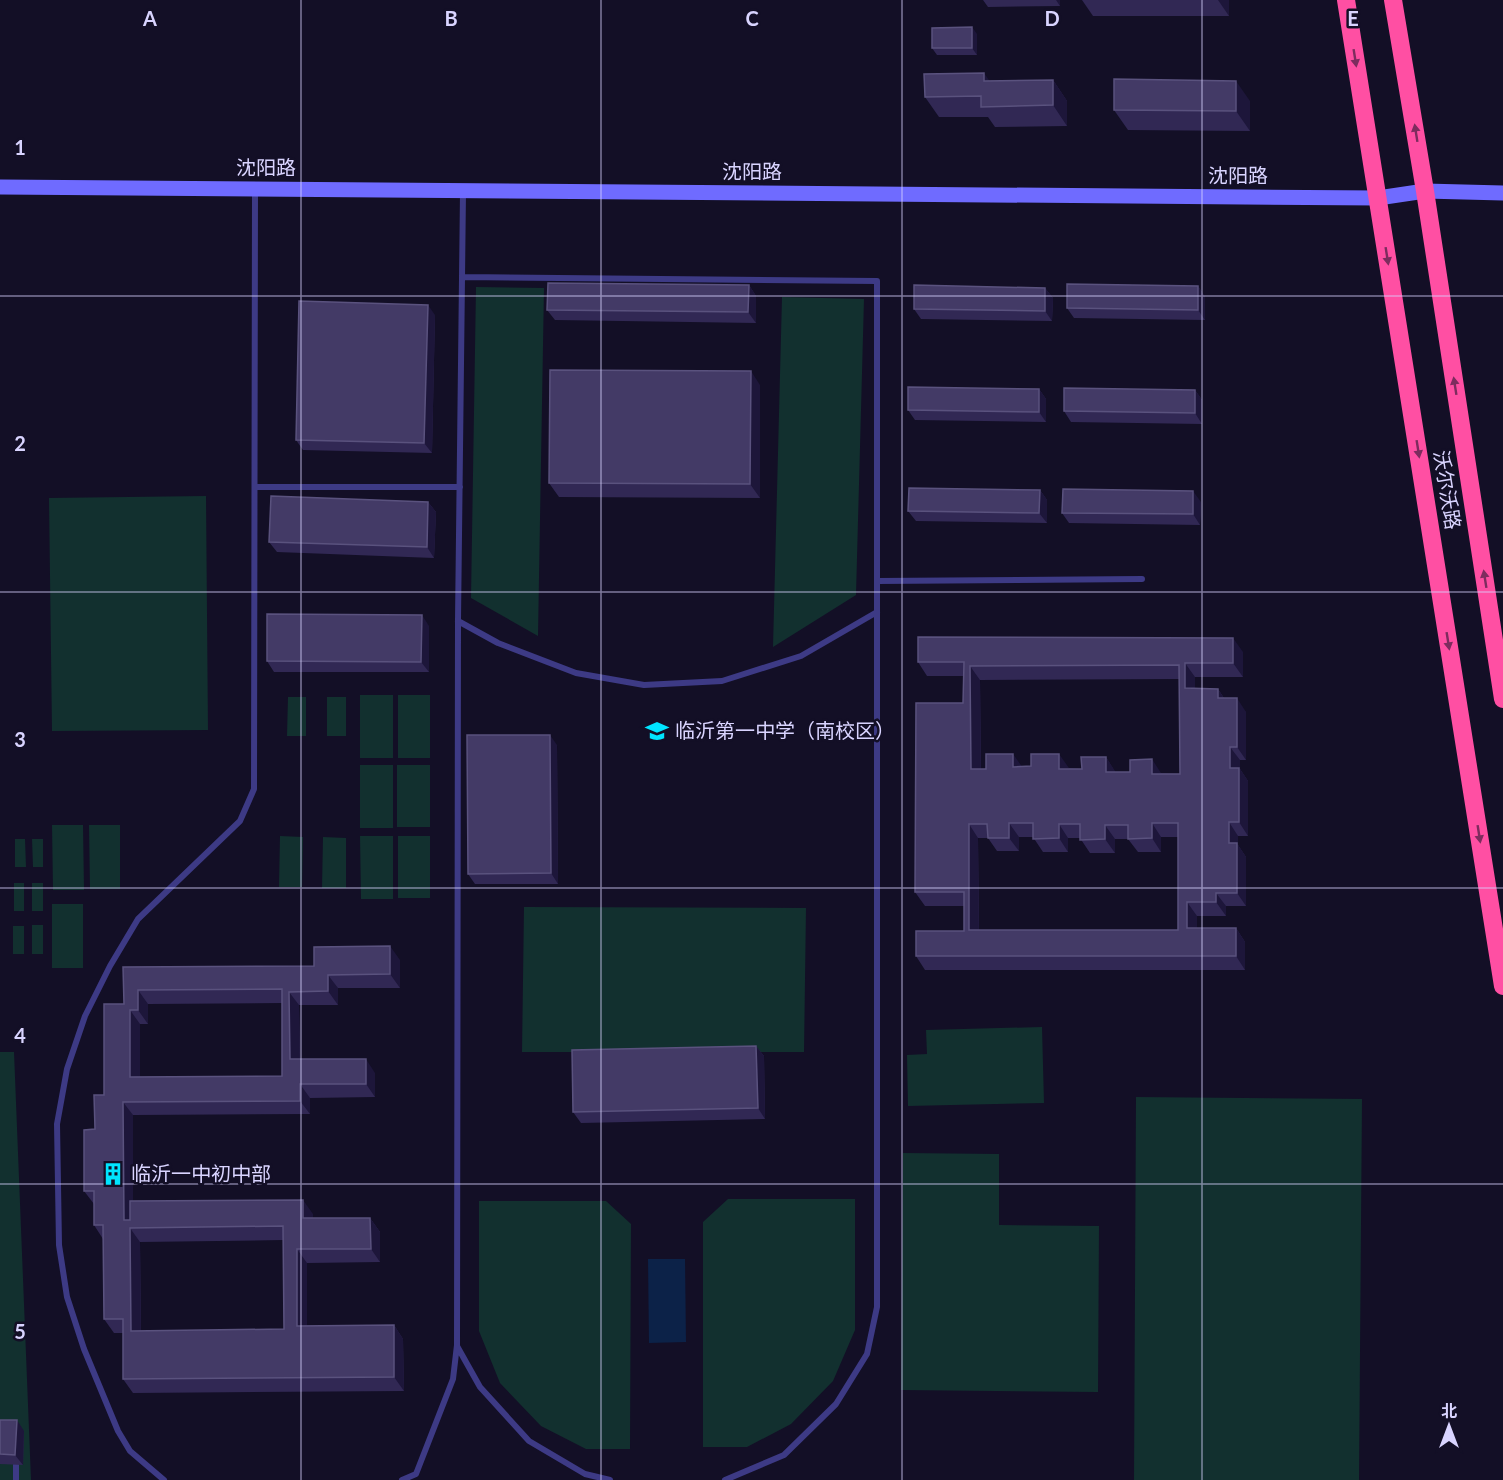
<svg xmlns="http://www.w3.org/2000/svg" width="1503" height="1480" viewBox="0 0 1503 1480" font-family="Lato,'Noto Sans SC',sans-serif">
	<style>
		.green { fill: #12302f }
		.water { fill: #0c2248 }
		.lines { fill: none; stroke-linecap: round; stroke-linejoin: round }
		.lane { stroke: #3d3a85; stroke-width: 6 }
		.secondary { stroke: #6f6bff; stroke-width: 15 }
		.highway { stroke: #ff4fa3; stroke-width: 18 }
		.wall { fill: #312854; fill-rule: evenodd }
		.shaded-wall { fill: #1d163a }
		.building { fill: #433a66; stroke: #5a527e; stroke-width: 1.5; fill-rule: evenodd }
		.oneway { fill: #7d2c5e }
		.grid { fill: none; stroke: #d9d4ff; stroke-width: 1.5; stroke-opacity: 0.55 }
		.labels { text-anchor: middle; stroke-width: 5; stroke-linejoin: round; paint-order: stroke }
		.street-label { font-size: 20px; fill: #d9d4ff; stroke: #130f26 }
		.poi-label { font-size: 20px; fill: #d9d4ff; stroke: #130f26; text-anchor: start }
		.grid-label { font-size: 20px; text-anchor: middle; font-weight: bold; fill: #d9d4ff; stroke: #130f26; stroke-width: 5; stroke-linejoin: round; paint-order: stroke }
	</style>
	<rect width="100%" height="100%" fill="#130f26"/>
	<path class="green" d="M476,287L544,288L538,636L471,598Z
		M782,297L864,299L856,595L773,647Z
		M206,496L208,730L52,731L49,498Z
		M360,695H393V758H360Z
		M398,695H430V758H398Z
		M288,697H306V736H287Z
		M327,697H346V736H327Z
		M360,765H393V828H360Z
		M397,765H430V827H397Z
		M52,825H83L84,890H53Z
		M89,825H120V889H90Z
		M280,836L303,837L302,887H279Z
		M360,836H393V899H361Z
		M398,836H430V898H398Z
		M323,837L346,838V888H322Z
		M15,839H25L26,867H15Z
		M32,839H43V867H33Z
		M14,883H24V911H14Z
		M32,883H43V911H32Z
		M52,904H83V968H52Z
		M524,907L806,908L804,1052H522Z
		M32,925H43V954H32Z
		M13,926H24V954H13Z
		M1042,1027L1044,1103L908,1106L907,1055L927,1054L926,1030Z
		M0,1052H14L31,1480H0Z
		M1136,1097L1362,1099L1359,1480H1134Z
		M903,1153L999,1154V1225L1099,1226L1098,1392L901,1390Z
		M728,1199H855V1330L833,1381L791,1424L747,1447H703V1222Z
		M479,1201H606L631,1224L630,1449H586L541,1426L500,1383L479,1331Z"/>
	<path class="water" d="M648,1259H685L686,1342L649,1343Z"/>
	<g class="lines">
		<path class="lane" d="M463,277L877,281V1307L867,1354L836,1404L784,1455L725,1480
			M255,487H460
			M877,581L1142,579
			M458,621L498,643L576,673L644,685L722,681L801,656L877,612
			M457,1346L480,1387L529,1441L585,1474L610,1480
			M16,1480V1465
			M164,1480L130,1451L118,1431L84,1349L67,1297L59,1245L57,1124L67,1069L85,1016L110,966L138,919L240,821L254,789L255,190
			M402,1480L416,1474L453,1379L457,1345L458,621L463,192"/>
		<path class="secondary" d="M0,187L1378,198L1425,191L1503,193"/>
		<path class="highway" d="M1346,0L1503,986
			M1393,0L1425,191L1503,699"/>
	</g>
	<path class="wall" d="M983,0H1060V6L988,7Z
		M1082,0H1229V16H1093Z
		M977,34V55H937L932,48Z
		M1053,80L1067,101V126L995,127L988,117H939L925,97L990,81Z
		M1250,101V131L1128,130L1114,110Z
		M749,285L756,296V323L555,320L547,310Z
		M1198,286L1205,297V320L1074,318L1067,308Z
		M1045,288L1053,298L1052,321L921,319L914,309Z
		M435,315L432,453L303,450L296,440Z
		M760,385V498L559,497L549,483Z
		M1039,389L1046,399V422L915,420L908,410Z
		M1195,390L1202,400V424L1071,422L1064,411Z
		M1040,490L1047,500V523L916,521L908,511Z
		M428,502L436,512L434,558L277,552L269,542Z
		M1201,502L1200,525L1069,523L1062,513Z
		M429,626V672H274L267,661Z
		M1243,652V677H1195V689H1218L1224,698L1246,712V760H1240V769L1248,781V836H1238V845L1246,857V906H1226V916H1197V928H1236L1245,942V970H925L916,956L964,931V906H925L915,892L963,703L964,676H927L918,662ZM1179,679L1180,774L1115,772L1106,757L1082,769L1022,766L981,769L980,680ZM1019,837H1033L1043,852H1068V838H1080L1090,853H1115V839H1128L1138,852H1161V837H1178V930H979L978,838H988L997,851H1019Z
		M557,745L558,884H475L468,874Z
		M400,960V988H338V1005H299L300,1059L375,1073V1097L310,1098V1114L133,1115V1201L313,1214V1218H370L380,1232V1262L307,1263V1326L394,1325L403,1339L404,1391L133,1393L123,1379V1333H114L104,1319L103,1239L94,1225V1204L84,1191L95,1129L104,1095L124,1004L123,967L314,966ZM282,1003V1076L140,1077V1024H148V1004ZM283,1240L284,1329L141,1331L140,1242Z
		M756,1046L764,1056L765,1119L581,1123L573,1112Z
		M0,1420L24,1431L23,1465L0,1464Z"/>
	<path class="shaded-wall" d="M1056,0H1060V6Z
		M1218,0H1229V16Z
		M972,27L977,34V55L972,48Z
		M984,73L998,93L984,81Z
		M1053,80L1067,101V126L1053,105Z
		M1236,81L1250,101V131L1236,111Z
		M749,285L756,296V323L748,312Z
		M1198,286L1205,297V320L1198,310Z
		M1045,288L1053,298L1052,321L1045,311Z
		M428,305L435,315L432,453L424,443Z
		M751,371L760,385V498L750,484Z
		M1039,389L1046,399V422L1039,412Z
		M1195,390L1202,400V424L1195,413Z
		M1040,490L1047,500V523L1039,513Z
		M1193,491L1201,502L1200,525L1193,514Z
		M428,502L436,512L434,558L427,547Z
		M422,615L429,626V672L421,662Z
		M1233,638L1243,652V677L1233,663Z
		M1185,663L1195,677V702L1185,688Z
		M970,666L980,680L981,783L971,769Z
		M1218,689L1227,703L1218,698Z
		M1237,698L1246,712V760L1237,747Z
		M550,735L557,745L558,884L551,873Z
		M1230,747L1240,760V769L1248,781V836L1239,822L1230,768Z
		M1013,754L1023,768L1013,767Z
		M1059,754L1069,768V783L1059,769Z
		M1106,757L1115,771V786L1106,772Z
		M1152,759L1161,773L1162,788L1152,774Z
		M1229,822L1238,836V845L1246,857V906L1237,893L1229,843Z
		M1009,823L1019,837V851L1009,838Z
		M1152,823L1161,837V852L1152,838Z
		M969,824L978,838L979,944L969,930Z
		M1059,824L1068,838V852L1059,838Z
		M1105,825L1115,839V853L1105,839Z
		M1216,893L1226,906V916L1216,902Z
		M1187,902L1197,916V942L1187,928Z
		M1236,928L1245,942V970L1236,956Z
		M390,946L400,960V988L390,974Z
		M328,975L338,988V1005L328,991Z
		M138,990L148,1004V1024L138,1010Z
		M289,992L299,1005L300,1073L290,1059Z
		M130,1010L140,1024V1091L130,1077Z
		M756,1046L764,1056L765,1119L758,1108Z
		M366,1059L375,1073V1097L366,1084Z
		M300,1084L310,1098V1114L300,1101Z
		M123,1102L133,1115V1228H130L140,1242L141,1344L131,1331L124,1220Z
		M303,1200L313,1214V1232L303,1218Z
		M370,1218L380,1232V1262L371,1249Z
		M297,1249L307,1263V1340L297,1326Z
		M394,1325L403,1339L404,1391L394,1377Z
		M17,1420L24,1431L23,1465L15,1455Z"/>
	<path class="building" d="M972,27V48H932V28Z
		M984,73V81L1053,80V105L981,107V96L925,97L924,74Z
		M1114,79L1236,81V111L1114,110Z
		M548,283L749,285L748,312L547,310Z
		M1067,284L1198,286V310L1067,308Z
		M914,285L1045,288V311L914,309Z
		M299,301L428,305L424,443L296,440Z
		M550,370L751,371L750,484L549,483Z
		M908,387L1039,389V412L908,410Z
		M1064,388L1195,390V413L1064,411Z
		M909,488L1040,490L1039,513L908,511Z
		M1063,489L1193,491V514L1062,513Z
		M271,496L428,502L427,547L269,542Z
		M267,614L422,615L421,662L267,661Z
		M918,637L1233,638V663H1185V688L1218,689V698H1237V747H1230V768H1239V822H1229V843H1237V893H1216V902H1187V928H1236V956H916V931H964V892H915L916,703H963L964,662H918ZM1179,665L1180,774H1152V759L1130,760V772H1106V757H1081L1082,769H1059V754H1031V766L1013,767V754H986V769H971L970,666ZM1009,823H1033V839L1059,838V824H1080V840L1105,839V825H1128V839L1152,838V823H1178V930H969V824H987L988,838H1009Z
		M467,735H550L551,873L468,874Z
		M390,946V974L328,975V991L289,992L290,1059H366V1084H300V1101L123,1102L124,1220H130V1201L303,1200V1218H370L371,1249H297V1326L394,1325V1377L123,1379V1319H104L103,1225H94V1191H84V1130L95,1129L94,1095H104V1004H124L123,967L314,966V947ZM282,989V1076L130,1077V1010H138V990ZM283,1226L284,1329L131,1331L130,1228Z
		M756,1046L758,1108L573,1112L572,1050Z
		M0,1420H17L15,1455L0,1454Z"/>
	<defs><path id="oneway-solid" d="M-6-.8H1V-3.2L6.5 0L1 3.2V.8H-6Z" transform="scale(1.5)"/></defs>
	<g class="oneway">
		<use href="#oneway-solid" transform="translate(1355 58) rotate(81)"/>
		<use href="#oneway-solid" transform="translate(1416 133) rotate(-99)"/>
		<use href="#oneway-solid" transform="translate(1387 256) rotate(81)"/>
		<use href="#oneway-solid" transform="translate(1455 386) rotate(-99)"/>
		<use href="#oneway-solid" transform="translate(1418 449) rotate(81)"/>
		<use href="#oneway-solid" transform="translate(1485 579) rotate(-99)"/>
		<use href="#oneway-solid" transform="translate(1448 641) rotate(81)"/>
		<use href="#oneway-solid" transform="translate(1479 834) rotate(81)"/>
	</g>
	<path class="grid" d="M301,0V1480M601,0V1480M902,0V1480M1202,0V1480M0,296H1503M0,592H1503M0,888H1503M0,1184H1503"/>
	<defs>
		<g id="school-bare" transform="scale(1.8)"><path d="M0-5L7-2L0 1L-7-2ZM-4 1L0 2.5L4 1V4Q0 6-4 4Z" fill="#00e5ff" stroke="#130f26" stroke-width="2.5" paint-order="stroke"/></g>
		<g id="building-bare" transform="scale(1.8)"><path d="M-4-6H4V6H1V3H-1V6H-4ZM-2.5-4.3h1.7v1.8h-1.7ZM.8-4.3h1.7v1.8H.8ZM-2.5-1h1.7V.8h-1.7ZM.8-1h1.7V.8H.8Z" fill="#00e5ff" stroke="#130f26" stroke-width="2.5" paint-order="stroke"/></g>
	</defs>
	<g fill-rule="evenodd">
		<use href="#school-bare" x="657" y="731"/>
		<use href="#building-bare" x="113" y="1174"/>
	</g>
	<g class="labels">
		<g class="street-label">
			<text x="266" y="175">沈阳路</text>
			<text x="752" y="179">沈阳路</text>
			<text x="1238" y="183">沈阳路</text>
			<text transform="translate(1447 490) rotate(81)" y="7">沃尔沃路</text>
		</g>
		<g class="poi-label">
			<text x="675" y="738">临沂第一中学（南校区）</text>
			<text x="131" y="1181">临沂一中初中部</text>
		</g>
	</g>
	<g class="grid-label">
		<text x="150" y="26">A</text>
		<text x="451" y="26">B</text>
		<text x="752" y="26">C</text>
		<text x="1052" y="26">D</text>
		<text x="1353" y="26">E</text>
		<text x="20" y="155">1</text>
		<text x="20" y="451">2</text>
		<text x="20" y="747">3</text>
		<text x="20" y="1043">4</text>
		<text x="20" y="1339">5</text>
	</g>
	<g transform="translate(1449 1426)" stroke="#130f26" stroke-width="4.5" paint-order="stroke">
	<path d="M0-4.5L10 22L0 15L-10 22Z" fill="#d9d4ff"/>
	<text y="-9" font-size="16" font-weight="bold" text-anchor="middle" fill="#d9d4ff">北</text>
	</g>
</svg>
